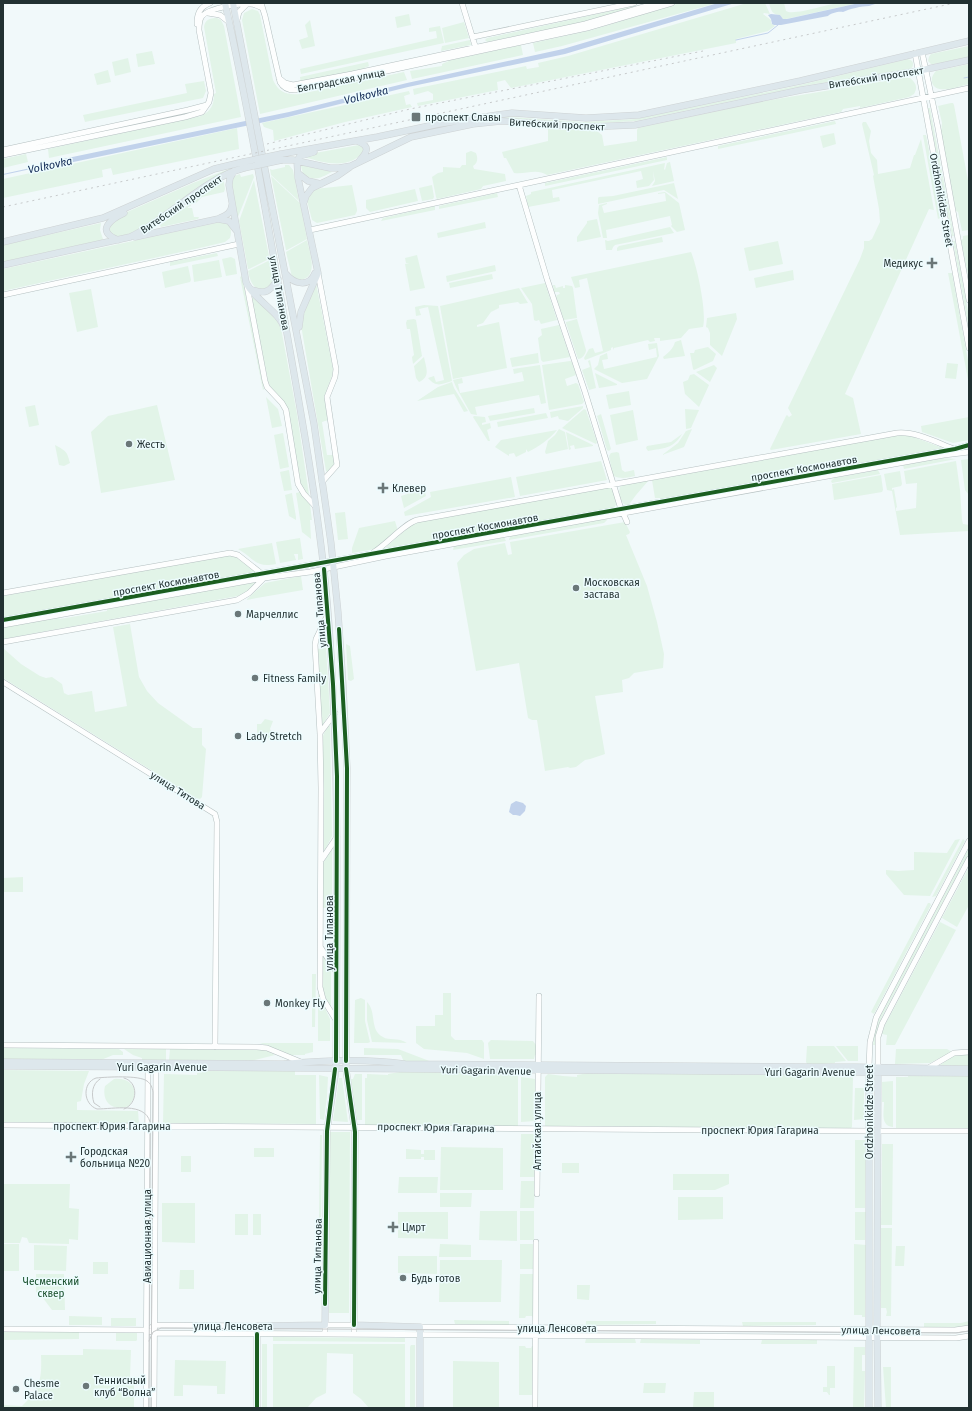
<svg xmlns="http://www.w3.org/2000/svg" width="972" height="1411" viewBox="0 0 972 1411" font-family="'Fira Sans',sans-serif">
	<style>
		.green { fill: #e2f4e8 }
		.water { fill: #c1d2eb }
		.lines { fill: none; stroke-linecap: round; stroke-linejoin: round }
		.stream { stroke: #c1d2eb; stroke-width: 1 }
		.minor-casing { stroke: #b5c0c1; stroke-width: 6 }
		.major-casing { stroke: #ced3d4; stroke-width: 7 }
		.minor { stroke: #fdfefe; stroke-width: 5 }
		.major { stroke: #dde7ec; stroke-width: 6 }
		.tram { stroke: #c7cacb; stroke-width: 1 }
		.rail { stroke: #c7cacb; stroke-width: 1; stroke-dasharray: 2 4; stroke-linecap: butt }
		.major-bridge-casing { stroke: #ced3d4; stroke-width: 7; stroke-linecap: butt }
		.major-bridge { stroke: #dde7ec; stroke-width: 6 }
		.cycleway-casing { stroke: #edfcfe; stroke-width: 6 }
		.cycleway { stroke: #1b5e20; stroke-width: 4 }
		.poi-dot { fill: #6a7778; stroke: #edfcfe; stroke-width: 1.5 }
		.labels { text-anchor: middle; stroke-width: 3; stroke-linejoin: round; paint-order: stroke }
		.street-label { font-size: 10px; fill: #223132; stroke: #edfcfe }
		.poi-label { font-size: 10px; fill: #223132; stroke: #edfcfe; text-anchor: start }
		.park-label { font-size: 10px; fill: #154c28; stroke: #edfcfe }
		.water-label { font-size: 11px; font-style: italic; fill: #122a55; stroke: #edfcfe }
	</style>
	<rect width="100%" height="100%" fill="#f1f9fa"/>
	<path class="green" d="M680,3H717L562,46L535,52L533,43L592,30Z
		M747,3H765L770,14L764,13L763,14L771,20V23L775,26L768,31L736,39V43L511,88L505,80L497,82L498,90L418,106L417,103L433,100V94L428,91L414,95L413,89L526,66L527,69L539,67L538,63L568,56Z
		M769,3H784L786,11C794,16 827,4 839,3C845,2 852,3 858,3L786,19H783L780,15C772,15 771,10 769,3Z
		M634,6V7L594,20L487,42L485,40L487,38Z
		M252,9L258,11L260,15L273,80C279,93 287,95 300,94L404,72L407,80L260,114L242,20L244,13Z
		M409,14L411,25L397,28L395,17Z
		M217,18L221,20L224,26L241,117L49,158L48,149L201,116C211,111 214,105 214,94L216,93L204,27C205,20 209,18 217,18Z
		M310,20L315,46L302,49L299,40L308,37L305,25Z
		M464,22L469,38L445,43L442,28Z
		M440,26L444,43L301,74L300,69L437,38L436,31L429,32V28Z
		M470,40L471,45L441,51L442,46Z
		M521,45L523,55L412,79L410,71L442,66V64L451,60Z
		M969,46V57L934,64H931L928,61L929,57L931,54Z
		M152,51L155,64L138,67L136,54Z
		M128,58L131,72L115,76L112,62Z
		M908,59C915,61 914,66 910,70L808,85L636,121L582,124L500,118L510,117L583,122L636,119L800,85Z
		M368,62L369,66L360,70L301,83L300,77Z
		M969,64V84C960,86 935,96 932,82C931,78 933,74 936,71Z
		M108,70L111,82L97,85L94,74Z
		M903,78H910C916,83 918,87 914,94L909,97L860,108V106L843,109L841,112L547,175C536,168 525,175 514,173L506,158H504L502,152L548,141V129L597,131L602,135L604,146L637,141V130L638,128L765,101Z
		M204,81L206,91L203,98L85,122L83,115L187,93L185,84Z
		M409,91L410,94L404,96L406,105L410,104L412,107L345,122L274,141L273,130L264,127L262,123Z
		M951,103H953L954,105L969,186V230L962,231L958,212L956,211L941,132L942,123L938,106Z
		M928,108H930L954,236H952Z
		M835,121L836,124L718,149V146Z
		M863,122H866L871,131L869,141L871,153L877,160L878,174L910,168L914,155H915L921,139L934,210L929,209L845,394L853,398L861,434L771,450L770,449L786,416L787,415L789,417L792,415L788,408L860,259L864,248V241H869L872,239L880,222L879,209L873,176L874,175L862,124Z
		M237,128L239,149L113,175L111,168L102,170L103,177L3,198V179Z
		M834,133L836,144L823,148L820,136Z
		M923,135H926L942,217L938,219Z
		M359,145H361L365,149C351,171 325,163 304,157V155Z
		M471,151L476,153C478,158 478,163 473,166L474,169L505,174L506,181L483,186L481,189L437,199L436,197L432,177L438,173L443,172V167L460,168L462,165H466V153Z
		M26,154L28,162L3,168V159Z
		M667,157V160L545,186V183Z
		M670,162L674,181L652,186L655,181L653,171L654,180L649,186L637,188L636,181L643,179L641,171L552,190L553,198L559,197L560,201L528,207L526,196L531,194V192L665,163L664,169L665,170L667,163Z
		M285,165H289L293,170L299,201L271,175L270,169L272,170L285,167Z
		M302,165L332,172C320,178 315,182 303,174L301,166Z
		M234,167C227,172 218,175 210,180C201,187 109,262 109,227L118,216L193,183Z
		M240,174L241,177L253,174L254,177L238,217C236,210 230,186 232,179C234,176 237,175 240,174Z
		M271,176L300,203L307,239L287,250H286Z
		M254,180L269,256L267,260L249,269H248L239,221Z
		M222,181L224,182L225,189L224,192L202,197L196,203L190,204L191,206L188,207V208H192L194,217H199L198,219L161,227L160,225L163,223Z
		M674,183L678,199L664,190L598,204V198L599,197L613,196Z
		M352,185L357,209V211L355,215L317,223L312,220L307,201L310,194L315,189Z
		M432,185L434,197L433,199L422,201L419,188Z
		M415,189L418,201L370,212L366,208V200Z
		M665,192L679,203L685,230L677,232L671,226L672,225L670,216L606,230L607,238H603L598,213L599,205L607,203V204L602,206L604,213L666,201L665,193L658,194V193Z
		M497,193L498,197L439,209V206Z
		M435,206V210L381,221L383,218Z
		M597,219L601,237L577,242V237L587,223V221Z
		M221,222H226C231,226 232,231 230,238L225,242L204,247L3,291V269Z
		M485,222L486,228L438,238L437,233Z
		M101,223L100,230L103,239L102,240L3,262V245Z
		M670,227L674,233L615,245L613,247L612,250H606L605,240L608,241Z
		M969,235V281L961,240L963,239V236Z
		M662,237L663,242L617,251V248L619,246Z
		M307,240C310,254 319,277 300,280L292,277L286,252Z
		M778,241L783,264L749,271L744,248Z
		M953,241H955L969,317V330Z
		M691,252C697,266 707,312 703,327L689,329L681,338L660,341V338H654L655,341L650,342L648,340L614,348L613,350V347L611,348V350L585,360L584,358L589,349L593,348L595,353L603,351L587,278L579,280L580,287L575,288L571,277Z
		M217,253L218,256L170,266V262Z
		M417,255L425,288L410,291L405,264L409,263H406L405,258Z
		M231,257L235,259L237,274L226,276L222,259Z
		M219,260L222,277L194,282L192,265Z
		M270,260C271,266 275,276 273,282C272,285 269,287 266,288C254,293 250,281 248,271Z
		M495,265L496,271L447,282L446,276Z
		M188,266L191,280L190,282L165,288L162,272Z
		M793,270L794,280L756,288L754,278Z
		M948,273H952L969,366V385Z
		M492,274L493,279L450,288L449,283Z
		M242,276L264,389L263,390L240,277Z
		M316,283L333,369L332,376L324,397L328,420L322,422L327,455H333L335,464L328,472L326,471L301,325L302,319Z
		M545,283L557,320L541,324L539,320L536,321L534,320L532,304L521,288Z
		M553,285H555L556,288L563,286V288H565V285L572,286L573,288L577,318L564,320L556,297L557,295L560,294L559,292H554Z
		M519,288L528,303L520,304L518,302L499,305V308L491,312L483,323L477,325V327L499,322L507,368L453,379L440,306Z
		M91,289L98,327L77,332L69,293Z
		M253,297H255L277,321L281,328L297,414L309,495L300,485L288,409C283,398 271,392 268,381L252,300Z
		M424,305L438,306L452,381C441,384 437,388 428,378L434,376L436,382L444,380L428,307L419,309L421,315L416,316L415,307Z
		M736,313L737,319L722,356L710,345V333L708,328L706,327L707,318Z
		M414,319L416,320L422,356L413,364L412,357L414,355L410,329H407L406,323L407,320Z
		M577,319L586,350C586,354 582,359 578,359L566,323V322Z
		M559,325L570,357L543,362L541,360L538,338L542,335L541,329Z
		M681,340L685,356L664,359L663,357C669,352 673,349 675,342Z
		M657,343L659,356L647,379L622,383L594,369L598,365L600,356L607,353L608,359L602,360L604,369L657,357L656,348L649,350L648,344Z
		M708,347L716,354L713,361L694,370L693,369L690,353H694L695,350Z
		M538,353L539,363L512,367L510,358Z
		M424,357C426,368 431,376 419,382L416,378L414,366Z
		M590,360L596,388L589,390L582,370L590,367L588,361Z
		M570,361L572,362L576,375L565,379L567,386L576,383L578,384L584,402L582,404L549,410L542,365Z
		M947,363L958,364L956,379L945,378Z
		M540,365L546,403L541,404L539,395L475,407L477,415L471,414L456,387L453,380L462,378L463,383L458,384L460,393L524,381L522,372L514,374L513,369Z
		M714,365L717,368L710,382L696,372Z
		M595,373L617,384V385L599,388Z
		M694,374L709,385L699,407L685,394L683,382L688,380L690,375Z
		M452,382L454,388L468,411L464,412L454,394L417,401L438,387Z
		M629,391L631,405L609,409L606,395Z
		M266,397L278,409L282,426L272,428Z
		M35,405L39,425L29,427L25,407Z
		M157,405L175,480L101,493L91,432L108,416Z
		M583,406V408L568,421L559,419L558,416L551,418L550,412Z
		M534,408L535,413L490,421L488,416Z
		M584,409L586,410L597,442L596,444L562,428Z
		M685,409L699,410L691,428L686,429Z
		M633,410L638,440L616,445L610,415Z
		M546,413L548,418L498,427L497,422Z
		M601,414L611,449L609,451L607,450L597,416Z
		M474,416L485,417L486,422L482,423V425L490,423L491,428L487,430L490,441H488L473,417Z
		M969,417V440L953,443L922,432L921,426Z
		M559,429L565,432L568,449L546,454L545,452L548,441L555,435Z
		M692,429L684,447L662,455L678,443L686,431Z
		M557,430C550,439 538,447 528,452L526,449V452L516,457L514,453L509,454V456L495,447L501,440Z
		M566,432L593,445V446L575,449L574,445L570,446L571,449L569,450Z
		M283,433L289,467L280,469L274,435Z
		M682,434C673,449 664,448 648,451L646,448L647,446L671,442Z
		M900,435L911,436L943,448L660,500V498H655L652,480Z
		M55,445C66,451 67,451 70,463L64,466L59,465Z
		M617,452L619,453L622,470L625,472L634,470L635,476C627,478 621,479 613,476L609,456L611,453Z
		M943,458L956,459L904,469L903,465Z
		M969,459V495L965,490L961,460Z
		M601,461L607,480L520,496L516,477Z
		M956,461L960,490L962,520L963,524L969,525V531L900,535L892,491L887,490L884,474L900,471L902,484L901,486L892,488V490L894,489L897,507L896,508V511L916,508L917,483L906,484L904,471Z
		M289,470L292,490L284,491L280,472Z
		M878,470L880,474L832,483L831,481L834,478Z
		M881,475L883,490L882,492L834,500L832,484Z
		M511,477L515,497L405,516L404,512L431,497L430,492Z
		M649,480L636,495L628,506C620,504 618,494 620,487L622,485Z
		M421,486L424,488L426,496L404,508L401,496L414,492Z
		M606,488H612L617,503L614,508L385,548L411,525L417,522Z
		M300,492L310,504L312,520H310L311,539L302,532L296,493Z
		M292,493L296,517V520L289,516L285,495Z
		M345,512L348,539L338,540L335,513Z
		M609,518L604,523L509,540V539L511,536Z
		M395,521L398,531L375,549L352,553V548L359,528Z
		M625,522L630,532L629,534L626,535L647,586L657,622L664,654L663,668L634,673L629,678L622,680L623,692L595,696L605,754L590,759L585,760L576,767L570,768L568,767L545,771L537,720H532L528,718L519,663L476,671L457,563L464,555L474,549L505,543L508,555L512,554L510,542Z
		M504,537L506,541L453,550L454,546Z
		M300,538L303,559L298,560V554H294L296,560L280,563L276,542Z
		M272,543L276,564C255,568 255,559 238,549Z
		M230,555L237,557L255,571V572L3,618V596Z
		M301,576L303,590L246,600L265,583Z
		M254,582L255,585L244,594L238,596L3,639V627L59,617L60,619L107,611V608Z
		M130,624L139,677L147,691L158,703L193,728H202V745L206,749L202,797L200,799L196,798L3,678V648L21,664L40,676L46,678L52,677L62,684L64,693L68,695L92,691L95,712L127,706L113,627Z
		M346,644L350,646L354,679L351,681L348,680Z
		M326,648L330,713L322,726L317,649Z
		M265,719L273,721L270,729L274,737L266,739L264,736L257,735V724H261Z
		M328,725L330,726L332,836L325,850H324L322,738Z
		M960,839L930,896L904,895L886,874V870L898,871L914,870V852L947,853L955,840Z
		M963,839L965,841L936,896L932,897Z
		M969,848V853L882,1017L877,1030L875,1045H873L874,1035L880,1016Z
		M331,850L332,851V904L331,907L323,908V863Z
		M969,867V905L957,927L942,918Z
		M23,877V892H3V878Z
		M928,903H930L931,905L874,1014L871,1012Z
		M940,922L956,930L895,1045H886L887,1035L882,1034L885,1025Z
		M323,956L331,972V1007L325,998L322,989Z
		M312,974H316L315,1027H312Z
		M318,993L330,1019V1041H318Z
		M443,993H451V1036L455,1040H482L484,1043V1059L467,1053L424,1049L416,1043V1026H435V1015H443Z
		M361,998L365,1000V1021L370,1042L368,1043H354L355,1000Z
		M367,1002C377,1012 369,1030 383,1037C389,1041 398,1037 407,1043L372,1042L367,1020Z
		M491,1040L533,1041L536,1045V1055H535L534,1059H490L488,1043Z
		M260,1043H313V1052L305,1054V1055H291Z
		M807,1046H834L846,1061L835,1062V1063L808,1065L806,1062Z
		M836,1046H858V1061H848Z
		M3,1048L119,1049L123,1052V1055H113L101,1060L3,1059Z
		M364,1048L398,1049L432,1062H404L401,1055H364Z
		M124,1049H166V1061H142V1058L133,1055Z
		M170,1049L263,1050L268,1051L275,1055L251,1061L169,1060Z
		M896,1049H947L952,1052L930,1063L895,1064Z
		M969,1054V1066H941L940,1065L953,1056Z
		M3,1070L89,1071L84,1084L81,1101L77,1102V1110L138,1111L139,1124L3,1122Z
		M209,1071H295V1075H316V1124L163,1123L164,1074L197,1075V1073Z
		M400,1072H518V1126L365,1125V1078H367V1074L388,1075V1074Z
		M589,1073L835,1075L836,1077H853L852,1127L851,1128L545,1126V1077L548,1074L563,1076L577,1077V1075Z
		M355,1074H362V1120H357V1119L351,1079H353Z
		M319,1075L328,1077L327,1096L324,1120L320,1119Z
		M908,1075L969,1076V1129L896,1128V1077H908Z
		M521,1077L535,1079V1121L521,1122Z
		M339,1078H342L348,1122L333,1121Z
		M114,1079C132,1077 141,1091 129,1106C114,1112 101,1103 105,1086Z
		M893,1081V1127C880,1126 884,1112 884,1102H882V1082Z
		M855,1088H864V1119L854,1120Z
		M330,1132H350L349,1313H329Z
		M521,1134H535V1177H520Z
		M320,1135H322L321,1222L319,1221Z
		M855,1140H865L866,1143L865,1208H855Z
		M882,1144H893L892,1225H881Z
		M441,1147L503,1148V1190H440Z
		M254,1148H274V1157H254Z
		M406,1149L421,1150V1154H424V1150H435V1160H424V1157H421V1159H406Z
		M181,1156H191V1172H181Z
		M562,1163H579V1173H562Z
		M673,1174H729V1184L715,1190H673Z
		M399,1177H438L437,1193H398Z
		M521,1181H535L534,1208H520Z
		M3,1184H70L69,1208L79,1209L78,1240L69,1239V1244L29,1243L27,1238L22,1237L20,1243H3Z
		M440,1193H472L471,1207H440Z
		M678,1197H723V1219L678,1220Z
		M162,1203H195V1243L162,1242Z
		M480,1211H517V1241L479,1240Z
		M520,1211H534V1240H520Z
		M398,1212H448V1239L398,1238Z
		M855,1212H866L865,1240H855Z
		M235,1214H248V1235H235Z
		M253,1214H261V1235H253Z
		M881,1228H892L891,1316H886L887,1312L886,1308H881Z
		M3,1244H19V1271H3Z
		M440,1244L471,1245V1257H439Z
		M520,1244H534V1269H520Z
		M854,1244L866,1245L865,1317H862V1315H854Z
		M34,1245L67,1246L66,1271L34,1270Z
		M896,1246H905L904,1266H895Z
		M398,1256H437V1274L398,1273Z
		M440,1260H502L501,1302H439Z
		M93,1262H108V1274H93Z
		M180,1270H194V1289H179Z
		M36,1274H64L65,1310H52L40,1294L36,1292Z
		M520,1274H534L533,1318L532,1316H526L525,1318H519Z
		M577,1285H590L589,1300L577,1299Z
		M69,1316L102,1317V1325H69Z
		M111,1318H136V1326H111Z
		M454,1320L509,1321V1325L455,1324Z
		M586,1321H656V1324L586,1325Z
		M969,1321V1325L960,1327H924V1323H961Z
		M742,1322H816V1325L743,1326Z
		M3,1332H79V1339L3,1340Z
		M116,1333H137V1340L136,1341H116Z
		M273,1337L405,1338V1342L273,1341Z
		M586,1339H635L636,1343H585Z
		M641,1339L700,1340V1344L640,1343Z
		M762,1340H817V1344H761Z
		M262,1344H267V1408H262Z
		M273,1344H405V1408H369L361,1399L353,1393V1354L327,1353L326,1393L316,1398L307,1408H273Z
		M411,1345H415V1408H410V1347Z
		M519,1346H525L526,1348H531L532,1346H533V1395H519Z
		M854,1347H865V1355H862V1371H865L864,1408H853Z
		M83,1349L131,1350L130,1377H134V1408H3V1405L22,1406C40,1389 42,1379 41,1355H83Z
		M175,1360L226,1361L225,1394H217V1386L183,1385V1396H174Z
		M453,1361L499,1362V1408H453Z
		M827,1366H835V1388H827H830V1395H829L827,1392H823V1387H827Z
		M883,1367H891V1408H886Z
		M644,1383H666L665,1393H643Z
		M694,1392H714V1408H693Z"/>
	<path class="water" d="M718,3H735L565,54L408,87L288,117L59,165V163L3,175V174L58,162V160L289,112L407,83L563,49Z
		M859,3H878L869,6C862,6 849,9 843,12C839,11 831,13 828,16L781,25H774L772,24L771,19L768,15L771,14L780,15L783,19H787Z
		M516,801L523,803L526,806L525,811L520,816L516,815H513L509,812L511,804Z"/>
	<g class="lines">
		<path class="stream" d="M736,40L768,33L778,25
			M964,78L969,77"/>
		<g class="minor-casing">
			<path id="minor" d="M261,3L265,16L280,82C285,91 294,91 303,89L587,28L672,3
				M462,3L476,49
				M208,13L220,15L229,22
				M237,20L239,12L247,4
				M197,24C197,13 200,7 210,3
				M473,37L634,3
				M922,52L938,128L969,300
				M915,53L969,348
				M279,78L285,83L293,85L352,74L585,24L657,3
				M3,150L188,110L207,105
				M3,155L185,117L202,112L209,102L211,93L199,30C199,25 199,20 202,16C209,8 240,3 250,4C255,4 258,6 262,8
				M519,185L547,279L585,392L620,506L627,522
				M310,230L969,88
				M318,273L336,369L335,377L327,397L337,465L322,482
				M247,286L265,381L267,387L282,403L286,410L298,484L304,494L316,507
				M3,295L239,244
				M374,552C387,544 405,523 417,520L897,433C915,431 938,443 954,449
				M3,593L230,553L238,555L262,574
				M328,614L316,639L315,645L320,734L321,788L320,987L323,999L336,1020
				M3,620C320,563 638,506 955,449L969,445
				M3,625L264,578L310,572L386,556L944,455L969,452
				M3,642L237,600L249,593L264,578
				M3,682L215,814L217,822L215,1047
				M320,733L335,713
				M322,859L337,837
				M321,948L336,971
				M3,1045L257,1047L267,1048L301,1062
				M869,1067L870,1042L876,1018L969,841
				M878,1067V1037L882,1024L969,859
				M930,1067L954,1053L969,1052
				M3,1125L869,1131
				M877,1131H969
				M537,1194L539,996
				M152,1327L154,1325L257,1326
				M420,1327L955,1330L969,1328
				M3,1329L146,1330L154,1333L956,1338L969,1336
				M325,1334V1325H354V1334
				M146,1408L148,1065
				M154,1408L156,1064
				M535,1408L536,1242"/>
		</g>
		<g class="major-casing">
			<path id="major" d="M225,3C250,116 269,231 289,345C304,430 319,514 327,600C340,753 337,907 336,1061L335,1076L327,1131L325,1325L257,1326V1408
				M233,3L314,424L331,543L338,612L343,685L347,768L346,1069L355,1132L354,1325L420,1327V1408
				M357,141C370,146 368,151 360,160
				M281,154L377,137L438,124L497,115L512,113L586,118L639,115L800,81L969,41
				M282,160H293L330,168H339L351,166L411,137L473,124L502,121L587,127L635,125L801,90L918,71L969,60
				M234,171L230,178L229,185L246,282C253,299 280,312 284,328
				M299,174L308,181L321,184
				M304,202L306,196L312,188L337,176L350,167
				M218,219L229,221L236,230
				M135,237L218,219C226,215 231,214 232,205
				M118,240C95,231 111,219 124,213
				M3,242L103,218L214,169L243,162
				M3,265L130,237C169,219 202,179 244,168
				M286,274C294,284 309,288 315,273
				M250,289C265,295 270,292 278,279
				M299,327L301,312L318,273L298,178L297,161L300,156L314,152
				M3,1062L283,1064C324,1060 365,1058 405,1064L816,1067H856L969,1069
				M3,1066L969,1073
				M878,1070L877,1321L878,1408
				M869,1408V1070"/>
		</g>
		<use href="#minor" class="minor"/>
		<use href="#major" class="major"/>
		<path class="tram" d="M100,1107L94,1103C91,1094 92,1084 100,1079
			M124,1109C138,1104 139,1082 124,1078
			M149,1341L153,1332L161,1328L956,1333L969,1331
			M149,1408L150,1122C145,1102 113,1109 97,1109C83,1104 82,1083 96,1078C107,1077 139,1075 147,1081C151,1084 152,1087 153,1092L151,1408"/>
		<path class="rail" d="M267,144L410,109L703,51
			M3,207L955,3"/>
		<g class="major-bridge-casing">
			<path id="major-bridge" d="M243,162L281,154
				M244,168L282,160"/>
		</g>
		<use href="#major-bridge" class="major-bridge"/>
		<g class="cycleway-casing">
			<path id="cycleway" d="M324,569L333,684L337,776L336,1061
				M3,620C320,563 638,506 955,449L969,445
				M339,629L347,768L346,1061
				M346,1069L355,1132L354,1325
				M325,1304L327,1131L335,1069
				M257,1408V1334"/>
		</g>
		<use href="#cycleway" class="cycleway"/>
	</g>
	<g class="poi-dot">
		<rect x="411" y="112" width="10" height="10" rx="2"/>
		<path d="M930 257h4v4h4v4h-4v4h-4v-4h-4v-4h4z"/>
		<circle cx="129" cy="444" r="4"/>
		<path d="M381 482h4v4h4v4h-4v4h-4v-4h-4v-4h4z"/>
		<circle cx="576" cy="588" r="4"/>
		<circle cx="238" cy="614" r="4"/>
		<circle cx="255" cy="678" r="4"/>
		<circle cx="238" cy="736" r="4"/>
		<circle cx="267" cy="1003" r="4"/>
		<path d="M69 1151h4v4h4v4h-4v4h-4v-4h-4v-4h4z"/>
		<path d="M391 1221h4v4h4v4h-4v4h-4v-4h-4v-4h4z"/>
		<circle cx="403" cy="1278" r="4"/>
		<circle cx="86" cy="1386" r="4"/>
		<circle cx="16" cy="1389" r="4"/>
	</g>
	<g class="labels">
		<g class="street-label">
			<text transform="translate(876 77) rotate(-9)" y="4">Витебский проспект</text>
			<text transform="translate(341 80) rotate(-11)" y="4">Белградская улица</text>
			<text transform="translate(557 124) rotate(3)" y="4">Витебский проспект</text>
			<text transform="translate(942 200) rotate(80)" y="4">Ordzhonikidze Street</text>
			<text transform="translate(181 204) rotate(-34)" y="4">Витебский проспект</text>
			<text transform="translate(280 293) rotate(80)" y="4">улица Типанова</text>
			<text transform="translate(804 468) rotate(-10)" y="4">проспект Космонавтов</text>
			<text transform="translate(485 526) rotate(-10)" y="4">проспект Космонавтов</text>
			<text transform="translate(166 583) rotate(-10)" y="4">проспект Космонавтов</text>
			<text transform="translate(319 610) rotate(-95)" y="4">улица Типанова</text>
			<text transform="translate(178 790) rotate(32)" y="4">улица Титова</text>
			<text transform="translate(329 933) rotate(-90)" y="4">улица Типанова</text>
			<text x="162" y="1071">Yuri Gagarin Avenue</text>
			<text transform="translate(486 1070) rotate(1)" y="4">Yuri Gagarin Avenue</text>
			<text x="810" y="1076">Yuri Gagarin Avenue</text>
			<text transform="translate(869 1112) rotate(-90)" y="4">Ordzhonikidze Street</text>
			<text x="112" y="1130">проспект Юрия Гагарина</text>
			<text transform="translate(436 1127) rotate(1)" y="4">проспект Юрия Гагарина</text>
			<text x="760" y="1134">проспект Юрия Гагарина</text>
			<text transform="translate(537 1131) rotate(-90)" y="4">Алтайская улица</text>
			<text transform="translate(147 1236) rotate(-90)" y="4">Авиационная улица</text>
			<text transform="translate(317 1256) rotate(-89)" y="4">улица Типанова</text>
			<text x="233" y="1330">улица Ленсовета</text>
			<text x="557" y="1332">улица Ленсовета</text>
			<text transform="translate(881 1330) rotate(1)" y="4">улица Ленсовета</text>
		</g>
		<g class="poi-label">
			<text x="425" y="121">проспект Славы</text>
			<text x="923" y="267" text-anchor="end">Медикус</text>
			<text x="137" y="448">Жесть</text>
			<text x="392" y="492">Клевер</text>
			<text x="584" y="586">Московская<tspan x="584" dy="12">застава</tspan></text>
			<text x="246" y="618">Марчеллис</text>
			<text x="263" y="682">Fitness Family</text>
			<text x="246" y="740">Lady Stretch</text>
			<text x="275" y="1007">Monkey Fly</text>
			<text x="80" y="1155">Городская<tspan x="80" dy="12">больница №20</tspan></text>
			<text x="402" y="1231">Цмрт</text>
			<text x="411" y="1282">Будь готов</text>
			<text x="94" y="1384">Теннисный<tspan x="94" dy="12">клуб “Волна”</tspan></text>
			<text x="24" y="1387">Chesme<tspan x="24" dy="12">Palace</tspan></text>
		</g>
		<g class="park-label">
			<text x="51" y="1285">Чесменский<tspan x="51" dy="12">сквер</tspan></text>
		</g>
		<g class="water-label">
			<text transform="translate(366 95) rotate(-14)" y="4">Volkovka</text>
			<text transform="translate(50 165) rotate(-12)" y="4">Volkovka</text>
		</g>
	</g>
	<rect width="972" height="1411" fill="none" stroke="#223132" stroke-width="8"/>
</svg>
